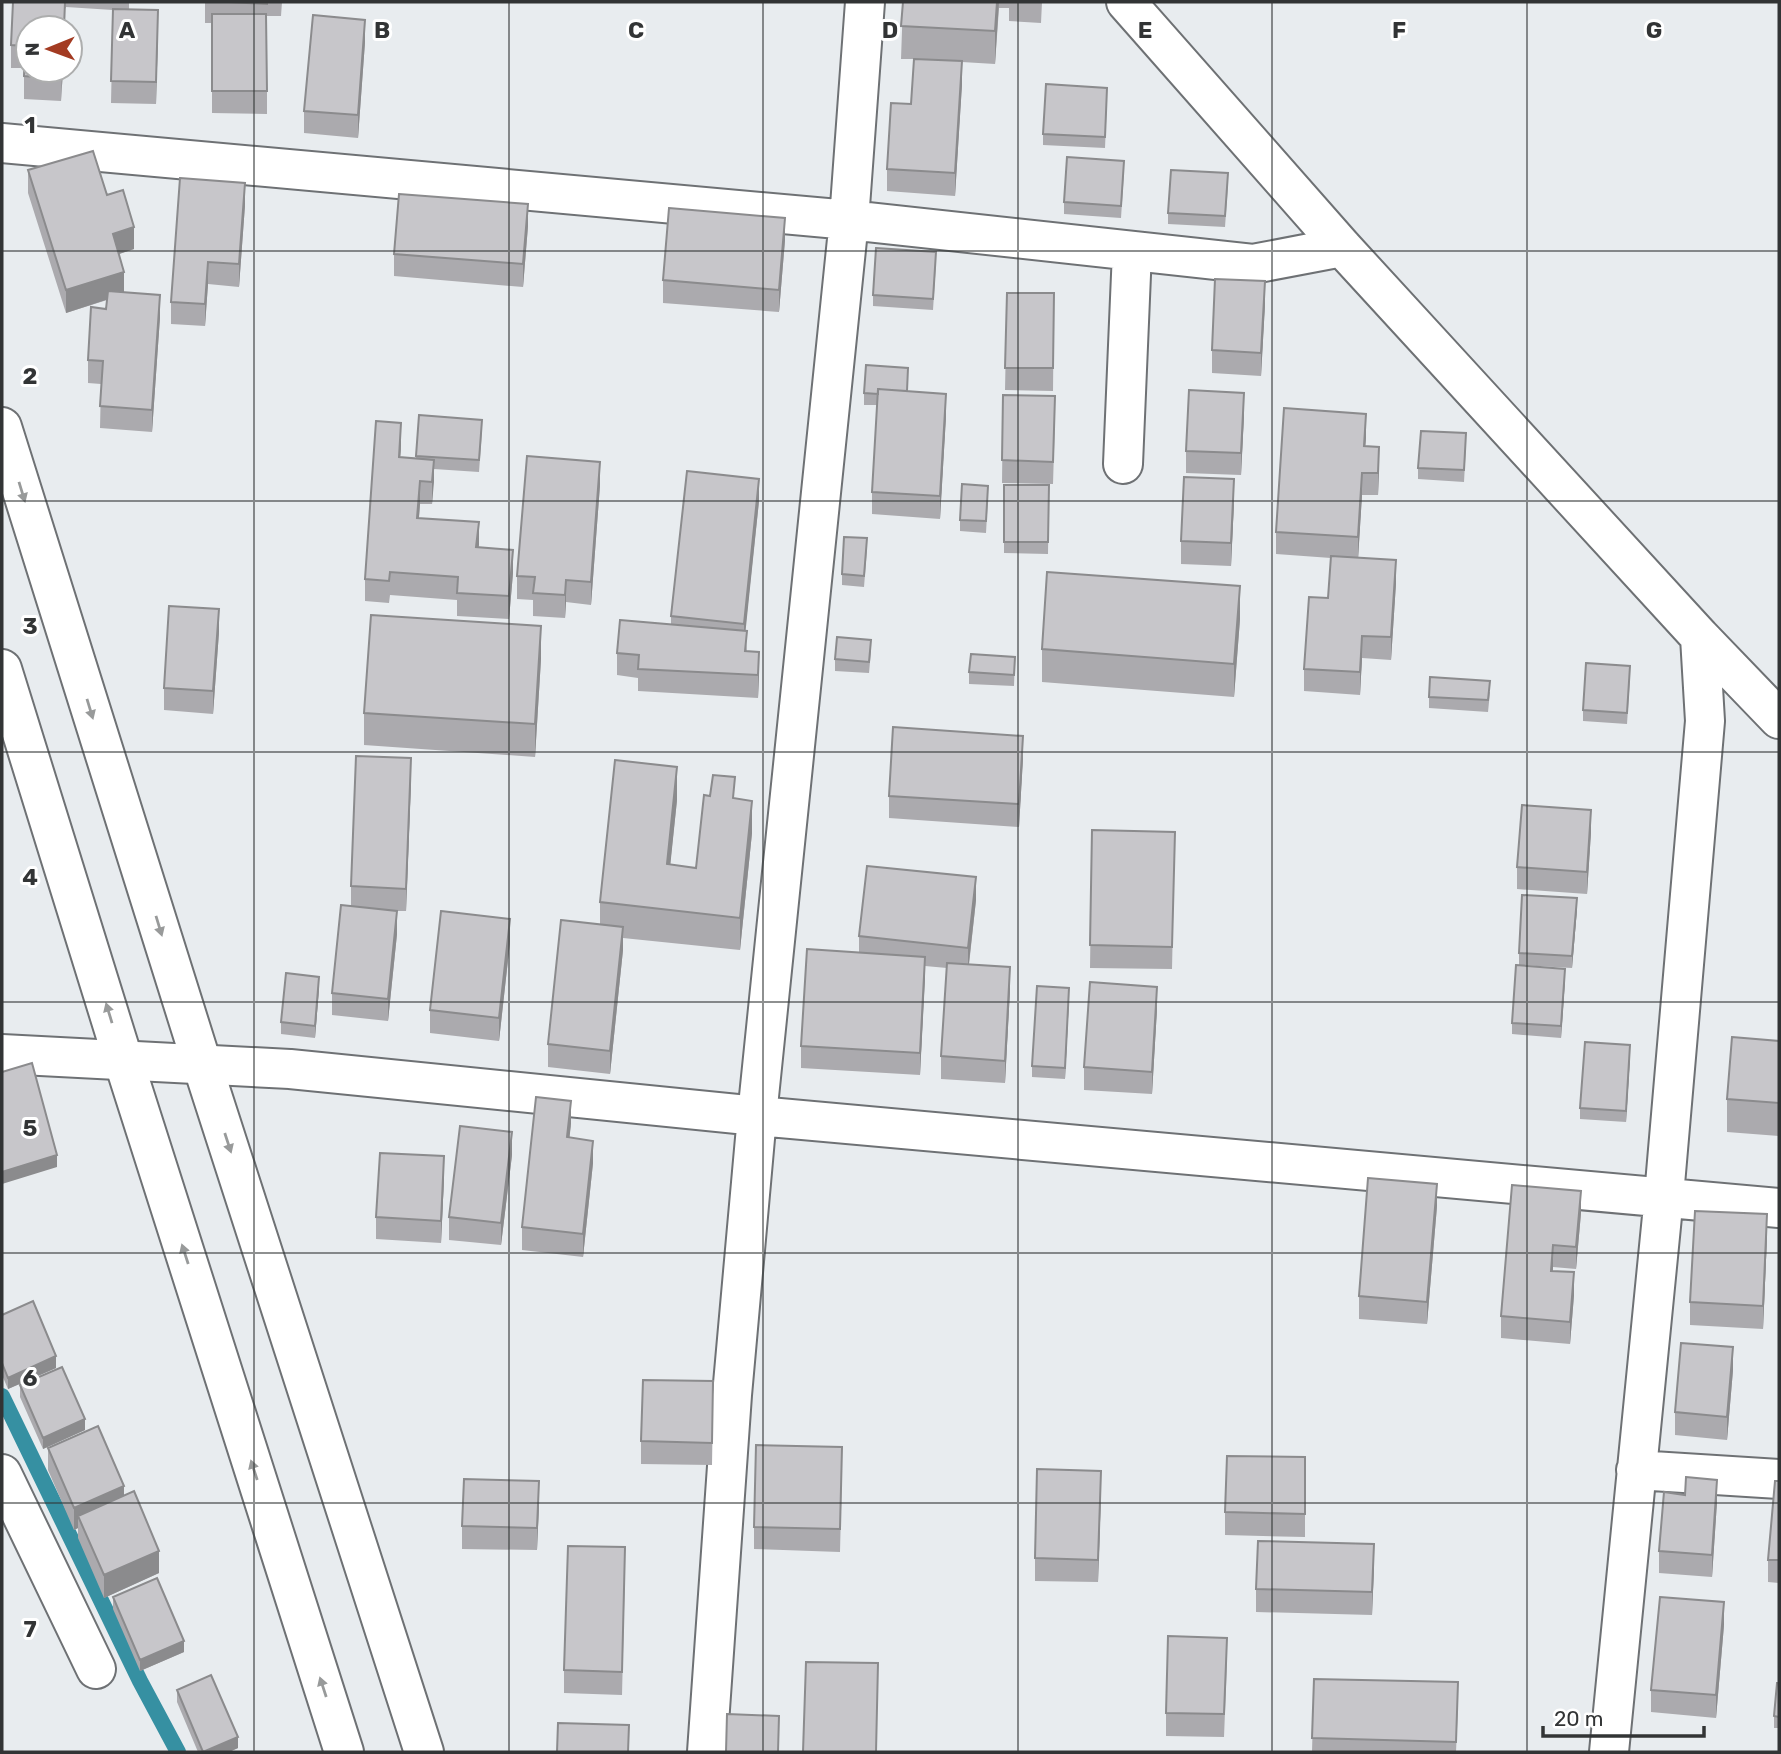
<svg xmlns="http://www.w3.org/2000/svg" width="1781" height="1754" viewBox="0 0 1781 1754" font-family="Rubik,sans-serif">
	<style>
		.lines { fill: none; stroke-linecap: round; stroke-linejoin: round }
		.stream { stroke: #3690a2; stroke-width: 16 }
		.minor-casing { stroke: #6e7174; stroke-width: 42 }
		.tertiary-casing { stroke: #6e7174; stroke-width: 42 }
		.minor { stroke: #fff; stroke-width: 38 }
		.tertiary { stroke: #fff; stroke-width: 38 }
		.wall { fill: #abaaae }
		.shaded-wall { fill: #8b8b8d }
		.building { fill: #c7c6ca; stroke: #8b8b8d; stroke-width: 2 }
		.oneway { fill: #989a9a }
		.grid { fill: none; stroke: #323435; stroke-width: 2; stroke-opacity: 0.55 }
		.grid-label { font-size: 23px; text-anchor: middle; font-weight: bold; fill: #323435; stroke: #fff; stroke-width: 6; stroke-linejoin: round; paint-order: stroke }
	</style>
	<rect width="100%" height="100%" fill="#e8ecef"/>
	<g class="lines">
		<path class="stream" d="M2,1396L140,1681L178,1752"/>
		<g class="minor-casing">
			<path id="minor" d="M1126,2L1342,247L1700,637L1779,719
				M2,143L849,220L1253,264L1342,247
				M1123,464L1132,251
				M2,1054L290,1069L757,1116L1779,1208
				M1636,1470L1779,1479
				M2,1474L96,1669
				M707,1752L732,1395L757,1116L849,220L865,2
				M1609,1752L1664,1196L1705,721L1700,637"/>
		</g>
		<g class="tertiary-casing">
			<path id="tertiary" d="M2,427L202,1064L424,1752
				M2,669L123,1059L344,1752"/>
		</g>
		<use href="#minor" class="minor"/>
		<use href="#tertiary" class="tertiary"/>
	</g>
	<path class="wall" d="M2,2H129V9L158,32L156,104L111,103L113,10L66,7L28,70H63L61,101L24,99V68H11V45L13,3Z
		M205,2H282L281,16H267V114L212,113V23H205Z
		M903,2H1042L1041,23L1009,21V8H999L995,64L962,62V84L955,196L887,191V169L911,104L914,59H901Z
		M365,42L358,138L304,133V111Z
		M1107,100L1105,148L1043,145V134Z
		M28,170L107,195L134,249L119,254L124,292L160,317L152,432L100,428L101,384L88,383V360L106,309L107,300L66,313L28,193Z
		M1124,172L1121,218L1064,214V202Z
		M1228,185L1225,227L1168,224V213Z
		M245,205L239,287L208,284L205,326L171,324V302Z
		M528,226L523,287L394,276V254Z
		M785,240L779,312L663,303V280Z
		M936,263L933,310L873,306V295Z
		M1007,293H1054L1053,391L1005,390Z
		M1265,304L1261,376L1212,373V350Z
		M907,391L946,416L940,519L872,514V492L877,405H864V393Z
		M1003,395L1055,418L1053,484L1002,483Z
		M419,415L482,431L479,472L434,469L432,504H420L419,518L478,547L513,573L509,619L457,616V600L390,595L389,603L365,601V579L401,446L400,457L416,458Z
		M1244,415L1241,475L1186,473V451Z
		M1366,437L1365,446L1379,470L1378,495H1362L1358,558L1396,583L1391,660L1362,658L1360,695L1304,691V669L1328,598L1331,558L1276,554V532Z
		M1466,445L1464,482L1418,479V468Z
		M600,485L591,605L566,602L565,618L533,616V600L517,599V576Z
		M1004,485H1049L1048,554L1004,553Z
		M988,497L986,533L960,531V520Z
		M759,501L745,631L747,651L759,674L758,698L638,691V678L617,675V653L671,625V616Z
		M1234,502L1231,566L1181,564V541Z
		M867,549L864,587L842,585V574Z
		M1240,619L1234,697L1042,682V649Z
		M219,632L213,714L164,710V688Z
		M871,651L869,673L835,671V659Z
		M1015,657L1014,686L969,684V672Z
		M541,659L535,757L364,745V713Z
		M1630,678L1627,724L1583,721V710Z
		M1490,692L1488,712L1429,708V697Z
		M1023,758L1019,827L889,818V796Z
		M411,781L406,911H395L397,934L388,1021L332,1015V993L351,906V886Z
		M735,798L752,833L740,950L623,938V950L610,1074L548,1067V1044L600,925V902L677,800L670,865L696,868Z
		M1092,830L1175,832L1172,969L1090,968Z
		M1591,832L1587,894L1517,889V867Z
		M976,900L969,965L1010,990L1005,1083L941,1079V1056L947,968L925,966L920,1075L801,1068V1046L859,952V936Z
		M1577,909L1572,968L1519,965V953Z
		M510,942L499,1041L430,1033V1010Z
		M1565,980L1561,1038L1512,1034V1023Z
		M319,988L315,1038L281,1034V1022Z
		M1069,999L1065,1079L1032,1077V1066Z
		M1157,1009L1152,1094L1084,1090V1067Z
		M1779,1041V1136L1727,1132V1099Z
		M1630,1057L1626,1122L1580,1119V1108Z
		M571,1124L569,1138L593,1163L583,1257L522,1250V1227Z
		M512,1155L501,1245L449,1240V1217Z
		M444,1178L441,1243L376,1239V1217Z
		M1512,1185L1581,1213L1576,1269L1553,1267V1271L1574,1295L1570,1344L1501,1338V1316Z
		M1437,1206L1427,1324L1359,1319V1296Z
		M1767,1237L1763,1329L1690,1325V1302Z
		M2,1315L56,1368L8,1389L2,1375Z
		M1733,1370L1727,1440L1675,1435V1412Z
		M20,1385L85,1430L43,1449L20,1397Z
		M713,1404L712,1465L641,1464V1441Z
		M48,1448L124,1496L159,1573L104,1598L78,1538V1528L74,1530L48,1470Z
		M1305,1457V1537L1225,1535V1512Z
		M842,1470L840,1552L754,1549V1527Z
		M1779,1481V1583L1768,1582V1560Z
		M1101,1493L1098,1582L1035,1581V1558Z
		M1717,1502L1712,1577L1659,1573V1551Z
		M539,1503L537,1550L462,1549V1526Z
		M1374,1566L1372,1615L1256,1612V1589Z
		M625,1570L622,1695L564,1693V1670Z
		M113,1597L184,1652L140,1671L113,1609Z
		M1724,1625L1716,1718L1651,1712V1690Z
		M1227,1661L1224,1737L1166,1736V1713Z
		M1314,1679L1458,1705L1456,1752H1312Z
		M1779,1683V1728H1774V1716Z
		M177,1690L238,1748L229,1752H198L177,1702Z"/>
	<path class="shaded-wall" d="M997,2H999L995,64V31Z
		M158,10V32L156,104V82Z
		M365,20V42L358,138V115Z
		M962,61V84L955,196V173Z
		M62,70H63L61,101Z
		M245,183V205L239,287V264Z
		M528,204V226L523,287V264Z
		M785,218V240L779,312V290Z
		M134,227V249L113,256V234Z
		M208,262V284L205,326V304Z
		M124,272V294L66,313V290Z
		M1265,281V304L1261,376V353Z
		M160,295V317L152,432V410Z
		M1244,393V415L1241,475V453Z
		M946,394V416L940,519V496Z
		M1366,414V437L1364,469V446Z
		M401,423V446L399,479V457Z
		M1379,447V470L1378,495V473Z
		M434,460V482L432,504V482Z
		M600,462V485L591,605V582Z
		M1362,473V495L1358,560V537Z
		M759,479V501L744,646V624Z
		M1234,479V502L1231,566V543Z
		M420,481V504L417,540V518Z
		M479,522V545L476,570V547Z
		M513,550V573L509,619V596Z
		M1396,560V583L1391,660V637Z
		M566,580V602L565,618V595Z
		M1240,586V619L1234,697V664Z
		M219,609V632L213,714V691Z
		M541,626V659L535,757V724Z
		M1362,636V658L1360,695V672Z
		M759,652V674L758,698V675Z
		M1023,736V758L1019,827V804Z
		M411,758V781L406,911V889Z
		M677,767V800L667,897V864Z
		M752,801V833L740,950V918Z
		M1591,810V832L1587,894V872Z
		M976,877V900L968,971V948Z
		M1577,898V909L1572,968V956Z
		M397,911V934L388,1021V999Z
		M510,919V942L499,1041V1018Z
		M623,927V950L610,1074V1051Z
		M925,957V979L920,1075V1053Z
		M1010,967V990L1005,1083V1061Z
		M1565,969V980L1561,1038V1026Z
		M319,977V988L315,1038V1026Z
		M1157,987V1009L1152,1094V1072Z
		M1069,988V999L1065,1079V1068Z
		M1630,1045V1057L1626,1122V1111Z
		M571,1101V1124L567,1160V1137Z
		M512,1132V1155L501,1245V1223Z
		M593,1141V1163L583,1257V1234Z
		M57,1155V1167L2,1184V1172Z
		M444,1156V1178L441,1243V1221Z
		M1437,1184V1206L1427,1324V1302Z
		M1581,1191V1213L1576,1269V1247Z
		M1767,1214V1237L1763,1329V1306Z
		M1553,1245V1267L1551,1293V1271Z
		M1574,1272V1295L1570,1344V1322Z
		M1733,1347V1370L1727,1440V1417Z
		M56,1356V1368L8,1389V1378Z
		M85,1419V1430L43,1449V1438Z
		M1101,1471V1493L1098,1582V1560Z
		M1717,1480V1502L1712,1577V1555Z
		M539,1481V1503L537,1550V1528Z
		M124,1486V1509L78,1516V1528L74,1530V1508Z
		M1374,1544V1566L1372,1615V1592Z
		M159,1551V1573L104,1598V1575Z
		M1724,1602V1625L1716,1718V1695Z
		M184,1641V1652L140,1671V1660Z
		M238,1737V1748L229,1752H204Z"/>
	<path class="building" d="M13,2H65L64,28H28V70H62L61,79L24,76L25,46L11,45Z
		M229,2H267V4Z
		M903,2H997L995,31L901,26Z
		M113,9L158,10L156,82L111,81Z
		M212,14H266L267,91H212Z
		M313,15L365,20L358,115L304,111Z
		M914,59L962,61L955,173L887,169L891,103L911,104Z
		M1046,84L1107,88L1105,137L1043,134Z
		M93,151L107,195L123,190L134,227L113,234L124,272L66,290L28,170Z
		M1067,157L1124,161L1121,206L1064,202Z
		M1171,170L1228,173L1225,216L1168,213Z
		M180,178L245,183L239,264L208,262L205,304L171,302Z
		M399,194L528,204L523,264L394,254Z
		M669,208L785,218L779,290L663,280Z
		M876,248L936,252L933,299L873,295Z
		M1215,279L1265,281L1261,353L1212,350Z
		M108,291L160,295L152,410L100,406L103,361L88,360L91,307L106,309Z
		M1007,293H1054L1053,368H1005Z
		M866,365L908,368L907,391L878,389V394L864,393Z
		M878,389L946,394L940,496L872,492Z
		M1189,390L1244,393L1241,453L1186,451Z
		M1003,395L1055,396L1053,462L1002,460Z
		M1284,408L1366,414L1364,446L1379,447L1378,473H1362L1358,537L1276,532Z
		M419,415L482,420L479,460L416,456Z
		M376,421L401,423L399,457L434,460L432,482L420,481L417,518L479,522L476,547L513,550L509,596L457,593L458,577L390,572L389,581L365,579Z
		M1421,431L1466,433L1464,470L1418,468Z
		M527,456L600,462L591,582L566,580L565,595L533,593L535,577L517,576Z
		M687,471L759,479L744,624L671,616Z
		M1184,477L1234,479L1231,543L1181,541Z
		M962,484L988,486L986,521L960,520Z
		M1004,485H1049L1048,542H1004Z
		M844,537L867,538L864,576L842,574Z
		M1331,556L1396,560L1391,637L1362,636L1360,672L1304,669L1309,597L1328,598Z
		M1047,572L1240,586L1234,664L1042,649Z
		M169,606L219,609L213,691L164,688Z
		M371,615L541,626L535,724L364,713Z
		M620,620L747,631L745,651L759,652L758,675L638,669L639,655L617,653Z
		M837,637L871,640L869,662L835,659Z
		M971,654L1015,657L1014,675L969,672Z
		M1586,663L1630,666L1627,713L1583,710Z
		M1430,677L1490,681L1488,700L1429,697Z
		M893,727L1023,736L1019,804L889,796Z
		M356,756L411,758L406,889L351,886Z
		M615,760L677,767L667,864L696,868L704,795L710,796L713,775L735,777L733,798L752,801L740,918L600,902Z
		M1522,805L1591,810L1587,872L1517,867Z
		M1092,830L1175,832L1172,947L1090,945Z
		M867,866L976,877L968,948L859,936Z
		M1522,895L1577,898L1572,956L1519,953Z
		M341,905L397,911L388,999L332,993Z
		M441,911L510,919L499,1018L430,1010Z
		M561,920L623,927L610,1051L548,1044Z
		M807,949L925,957L920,1053L801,1046Z
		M947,963L1010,967L1005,1061L941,1056Z
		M1516,965L1565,969L1561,1026L1512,1023Z
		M286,973L319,977L315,1026L281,1022Z
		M1090,982L1157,987L1152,1072L1084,1067Z
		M1037,986L1069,988L1065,1068L1032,1066Z
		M1732,1037L1779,1041V1103L1727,1099Z
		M1585,1042L1630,1045L1626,1111L1580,1108Z
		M32,1063L57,1155L2,1172V1072Z
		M536,1097L571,1101L567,1137L593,1141L583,1234L522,1227Z
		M460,1126L512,1132L501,1223L449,1217Z
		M380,1153L444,1156L441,1221L376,1217Z
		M1368,1178L1437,1184L1427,1302L1359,1296Z
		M1512,1185L1581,1191L1576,1247L1553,1245L1551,1271L1574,1272L1570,1322L1501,1316Z
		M1695,1211L1767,1214L1763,1306L1690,1302Z
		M33,1301L56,1356L8,1378L2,1363V1315Z
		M1681,1343L1733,1347L1727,1417L1675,1412Z
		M62,1367L85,1419L43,1438L20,1385Z
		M643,1380L713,1381L712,1443L641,1441Z
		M98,1426L124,1486L74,1508L48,1448Z
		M756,1445L842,1447L840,1529L754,1527Z
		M1227,1456L1305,1457V1514L1225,1512Z
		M1037,1469L1101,1471L1098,1560L1035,1558Z
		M1686,1477L1717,1480L1712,1555L1659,1551L1664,1492L1685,1495Z
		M464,1479L539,1481L537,1528L462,1526Z
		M1775,1481H1779V1560H1768Z
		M134,1491L159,1551L104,1575L78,1516Z
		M1258,1541L1374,1544L1372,1592L1256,1589Z
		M568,1546L625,1547L622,1672L564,1670Z
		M157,1578L184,1641L140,1660L113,1597Z
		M1660,1597L1724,1602L1716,1695L1651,1690Z
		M1168,1636L1227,1638L1224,1714L1166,1713Z
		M806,1662L878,1663L876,1752H803Z
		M211,1675L238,1737L203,1752L177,1690Z
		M1314,1679L1458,1682L1456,1742L1312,1738Z
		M1777,1683H1779V1717L1774,1716Z
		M727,1714L779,1716L778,1752H726Z
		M558,1723L629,1725L628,1752H557Z"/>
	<defs><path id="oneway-solid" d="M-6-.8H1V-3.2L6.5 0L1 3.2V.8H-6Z" transform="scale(1.75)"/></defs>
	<g class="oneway">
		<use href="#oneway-solid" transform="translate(22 492) rotate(73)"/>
		<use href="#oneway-solid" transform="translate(90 709) rotate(73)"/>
		<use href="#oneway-solid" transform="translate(159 926) rotate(73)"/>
		<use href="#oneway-solid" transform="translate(109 1013) rotate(-107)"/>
		<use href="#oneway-solid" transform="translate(228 1143) rotate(72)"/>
		<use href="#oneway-solid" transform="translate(185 1254) rotate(-108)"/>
		<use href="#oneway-solid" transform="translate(254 1470) rotate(-108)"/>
		<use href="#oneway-solid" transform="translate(323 1687) rotate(-108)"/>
	</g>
	<path class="grid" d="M254,2V1752M509,2V1752M763,2V1752M1018,2V1752M1272,2V1752M1527,2V1752M2,251H1779M2,501H1779M2,752H1779M2,1002H1779M2,1253H1779M2,1503H1779"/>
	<g class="grid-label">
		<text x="127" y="38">A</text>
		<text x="382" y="38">B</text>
		<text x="636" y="38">C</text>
		<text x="890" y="38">D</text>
		<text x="1145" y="38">E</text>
		<text x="1399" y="38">F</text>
		<text x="1654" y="38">G</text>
		<text x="30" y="133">1</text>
		<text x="30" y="384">2</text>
		<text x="30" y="634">3</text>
		<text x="30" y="885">4</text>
		<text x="30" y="1136">5</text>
		<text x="30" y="1386">6</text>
		<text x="30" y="1637">7</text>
	</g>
	<rect width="1781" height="1754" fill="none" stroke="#323435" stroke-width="7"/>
	<g transform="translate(49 49) rotate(269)"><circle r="33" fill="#ffffff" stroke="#adaeae" stroke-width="2"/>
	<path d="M0-5L12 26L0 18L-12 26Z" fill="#a33b22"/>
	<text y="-10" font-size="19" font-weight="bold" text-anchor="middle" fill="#323435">N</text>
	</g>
	<path d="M1543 1726v10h161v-10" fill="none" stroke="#323435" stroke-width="3.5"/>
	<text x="1554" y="1726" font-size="21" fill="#323435" stroke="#ffffff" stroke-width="5" paint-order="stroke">20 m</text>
</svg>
